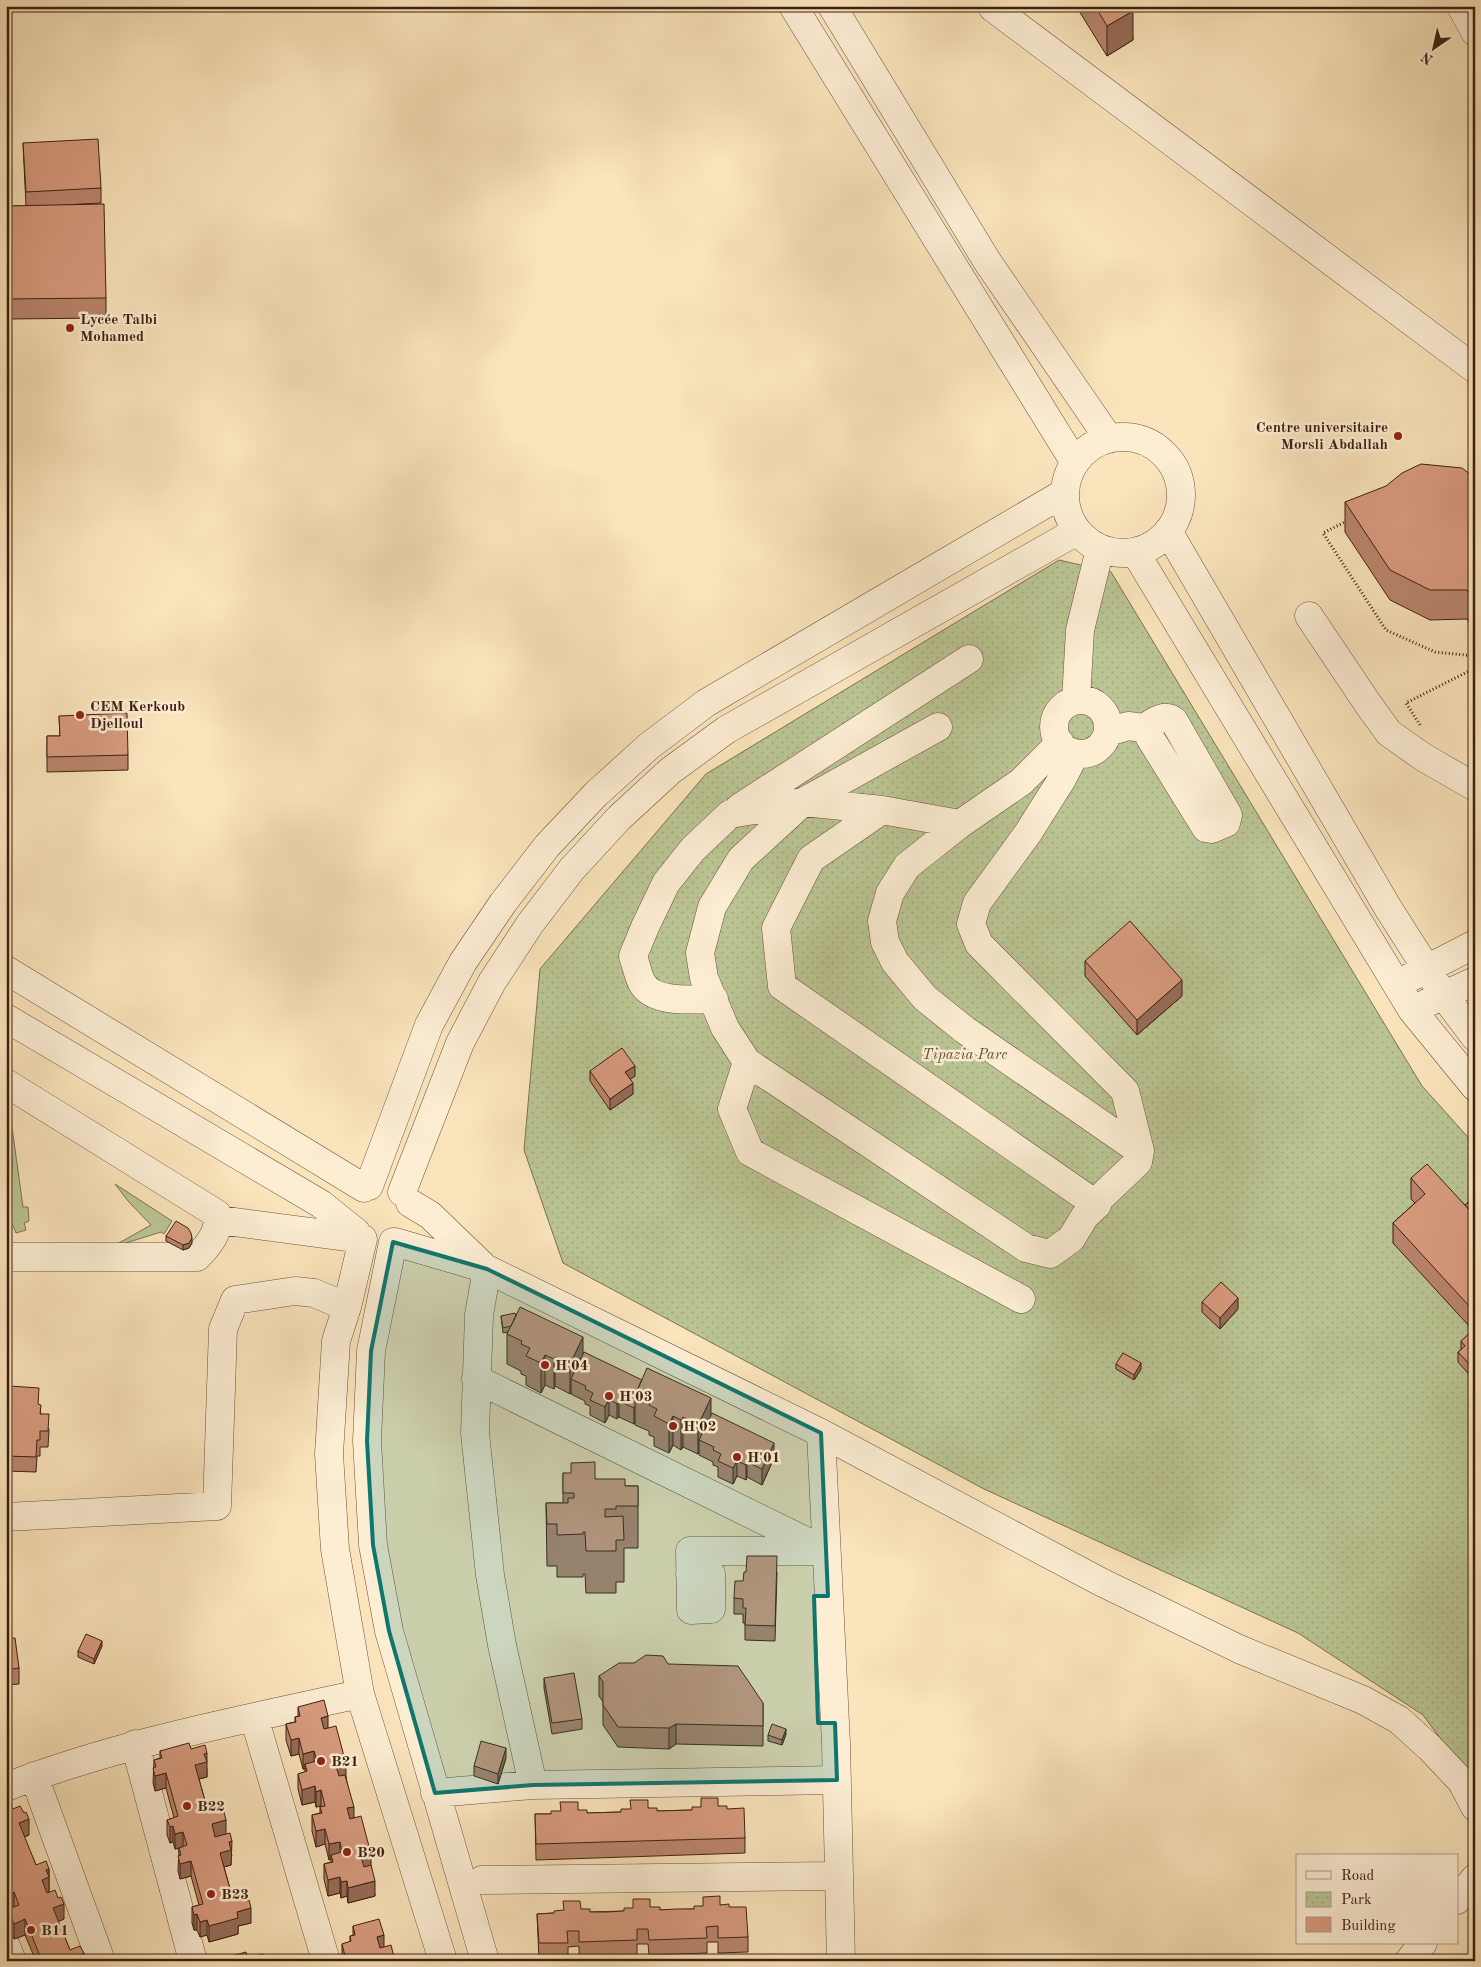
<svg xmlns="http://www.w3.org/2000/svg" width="1481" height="1967" viewBox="0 0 1481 1967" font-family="'Old Standard TT',serif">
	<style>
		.park { fill: url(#park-dots); stroke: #7c7252 }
		.garden { fill: #bac593; stroke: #7c7252 }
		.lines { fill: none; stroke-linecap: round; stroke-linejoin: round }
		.minor-casing { stroke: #6c513b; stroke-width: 29 }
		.path { stroke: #3d2010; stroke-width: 3; stroke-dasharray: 1 2.5; stroke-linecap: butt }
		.minor { stroke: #fcedd3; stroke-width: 28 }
		.wall { fill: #ba856d; stroke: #3d2010 }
		.shaded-wall { fill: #976c59; stroke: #3d2010 }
		.building { fill: #d89b7f; stroke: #3d2010 }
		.marked { fill: #0f766e; fill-opacity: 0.2; stroke: #0f766e; stroke-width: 4; stroke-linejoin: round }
		.poi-dot { fill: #8f2418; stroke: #fcedd3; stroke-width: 2 }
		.labels { text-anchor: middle; stroke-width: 5; stroke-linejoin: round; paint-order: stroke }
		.poi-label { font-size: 15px; font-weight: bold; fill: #3d2010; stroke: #fcedd3; text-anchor: start }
		.park-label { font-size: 15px; font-style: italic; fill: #625237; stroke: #fcedd3 }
	</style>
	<defs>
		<pattern id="park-dots" width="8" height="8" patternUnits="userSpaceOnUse" patternTransform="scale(1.25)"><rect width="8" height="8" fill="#bac593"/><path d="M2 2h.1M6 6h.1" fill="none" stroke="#a1a97e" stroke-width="1.8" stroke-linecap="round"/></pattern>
	</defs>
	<rect width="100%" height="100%" fill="#fae4bb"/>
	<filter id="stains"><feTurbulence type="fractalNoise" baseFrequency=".004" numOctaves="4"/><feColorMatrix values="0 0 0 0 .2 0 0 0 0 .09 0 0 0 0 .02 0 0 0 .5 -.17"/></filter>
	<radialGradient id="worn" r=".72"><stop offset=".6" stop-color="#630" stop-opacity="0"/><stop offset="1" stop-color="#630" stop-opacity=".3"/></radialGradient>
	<path class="park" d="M1059,560L1111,572L1422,1086L1475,1145V1785L1423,1715L1298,1633L984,1489L563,1263L524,1150L540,969L706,774Z"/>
	<path class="garden" d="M6,1110L10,1113L23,1207H28L29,1221L24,1223L26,1230L16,1233L6,1209V1195H9C11,1182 14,1168 12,1155C11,1140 6,1126 6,1110Z
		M115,1184L172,1221L164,1234L161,1232L110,1248L151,1225L128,1201Z"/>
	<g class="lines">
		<g class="minor-casing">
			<path id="minor" d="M793,6L1075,463
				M832,6L987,261L1109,439
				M1461,6L1475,32
				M993,8L1475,369
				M1065 495a58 58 0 1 1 116 0a58 58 0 1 1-116 0Z
				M1168,531L1388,908L1444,996L1475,1037
				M1135,552L1412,1010L1475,1087
				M1309,616L1368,704L1389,733L1423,757L1475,787
				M1054 727a27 27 0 1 1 54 0a27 27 0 1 1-54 0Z
				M1076,700L1080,630L1100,549
				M1108,732L1128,726L1144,728L1206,828L1212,829L1226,823L1228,815L1174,721C1164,713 1154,722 1144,728
				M1060,743L1021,782L960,824L907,866L890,893L882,921L885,942L895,962L925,998L965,1030L1140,1151
				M739,808L969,659
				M882,810L811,859L776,928L782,986L1097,1205
				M960,824L882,810L803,802L741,859L712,907L700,953L704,978L725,1028L747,1062L1026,1248L1050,1254L1071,1239L1085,1216L1097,1205L1100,1198L1138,1162L1140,1151L1125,1091L979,944L971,924L977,903L1028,833L1062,779L1075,754
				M6,970L364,1188
				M1409,978L1475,944
				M714,999C694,999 654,1004 642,983C638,975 636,965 633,956L645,927L666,883L693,849L730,814L803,802L938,727
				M1427,1003L1475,981
				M6,1018L321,1204L356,1232
				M747,1062L732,1109L750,1152L1021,1299
				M6,1083L217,1214C221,1231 208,1246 197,1257H6
				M369,1186L429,1025L463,962L503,903L547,846L596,794L649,746L706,703L1064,493
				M402,1192L460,1043L492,982L530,924L572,869L619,818L670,771L726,730L1077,531
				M410,1203L430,1215L482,1265
				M219,1220L363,1239L347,1307L336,1341L329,1454L335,1549L360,1694L443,1961
				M393,1242L371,1351L367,1441L373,1545L389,1631L485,1961
				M395,1242L487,1269L821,1433L1101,1582L1239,1649L1363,1700L1399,1720L1430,1748L1462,1782L1475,1807
				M487,1269L479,1315L475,1433L490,1575L502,1645L533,1785
				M476,1379L826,1551H690L691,1610L711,1609V1574H690
				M821,1433L836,1744L841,1961
				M6,1517L217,1506L223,1329L235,1300L295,1291L314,1293L347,1307
				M254,1717L326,1961
				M135,1744L193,1961
				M34,1776L101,1961
				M6,1787C120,1743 241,1720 360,1694
				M435,1793L533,1785L837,1780
				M482,1880L839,1876
				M1457,1900L1475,1878
				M6,1946L12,1961
				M1409,1961L1423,1943"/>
		</g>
		<path class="path" d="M1347,521L1323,533L1386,630L1435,652L1475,656
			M1420,725L1406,703L1475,668"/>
		<use href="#minor" class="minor"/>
	</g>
	<path class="wall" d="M1076,6H1130L1133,40L1107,56Z
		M23,143L101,188V203L63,205L106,298V318L6,319V206H26Z
		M1475,478V624L1471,626L1467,619L1430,620L1390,600L1345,532V502Z
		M59,716L128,755V770L47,772V736H60Z
		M1085,961L1182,996L1137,1035L1085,976Z
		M590,1071L635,1076L630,1079L633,1094L610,1110L590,1081Z
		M1411,1178L1465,1205L1475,1197V1323L1470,1327L1393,1243V1223L1415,1203L1411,1199Z
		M166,1236L192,1243L189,1248L183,1250L166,1241Z
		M1202,1302L1238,1309L1220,1329L1202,1312Z
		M501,1316H516L583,1354L711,1415L774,1458L762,1485L747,1477L746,1480L737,1476L733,1484L718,1477V1467L713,1465V1462L699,1455V1452L698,1454L683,1447L681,1450L673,1445L669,1453L654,1446V1437L649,1435V1431L635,1425V1421L634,1424L619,1417L617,1419L609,1415L605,1423L590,1415V1406L585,1404V1401L571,1394V1392L570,1394L555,1386L554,1389L545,1385L541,1393L526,1385V1376L521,1374V1371L507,1364V1334L508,1332L503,1333Z
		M1475,1330V1379L1474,1380L1458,1362V1352L1461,1349V1341Z
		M1116,1364L1141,1369L1134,1380L1116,1369Z
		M39,1404L41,1414L49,1430L48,1447H40V1456H37L36,1472L6,1471V1456Z
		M563,1473L595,1479L625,1486H638V1548H624V1582H616V1593H586L585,1574H583V1577H557V1566H547L546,1503H563Z
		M777,1572L775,1641L745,1640V1623H743V1614H734V1598L743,1581Z
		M6,1639L19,1668V1684L6,1685Z
		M102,1646L94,1664L78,1657V1651Z
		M668,1664L763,1703V1746L676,1744L669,1749L618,1747L603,1725V1702L599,1696V1676Z
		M544,1678L582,1719V1729L552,1734L544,1688Z
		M298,1707L328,1728L346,1777L354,1818L371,1867L375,1896L348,1903L347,1896L341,1898L340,1893L328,1896L324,1879V1864L331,1862V1859L329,1860L325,1844L316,1847L312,1831V1815L320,1813V1807H322L321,1806L316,1807L315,1802L302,1805L298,1789V1774L305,1772V1769H303L299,1754L291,1756L286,1740V1724L295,1722V1717L298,1716Z
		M786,1734L782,1745L768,1741V1735Z
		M191,1749L207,1769V1777L199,1779L207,1808L226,1834L232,1856L231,1857V1865L224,1867L232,1896L251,1923L238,1926V1934L209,1942L207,1935L200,1937L197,1930H194L192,1923V1907L199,1905L191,1876L180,1879L178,1871L179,1848L175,1849L173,1842L170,1843L167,1835V1820L174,1818L166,1788L155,1791L153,1783L154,1760L160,1758V1751Z
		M506,1758L498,1784L474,1776V1766Z
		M6,1804L13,1809L29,1835L24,1837L36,1865L49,1869V1892L64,1919L58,1921L70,1950L84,1961H36L25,1935L14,1939L11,1932L8,1933L6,1929Z
		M718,1806L727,1809L745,1838V1853L536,1860L535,1814H551L578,1810L587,1813L621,1812L648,1808L657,1811L692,1810Z
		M720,1905L729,1907L748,1937V1952L718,1953V1942H707V1953L649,1955L648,1944H637V1956L579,1958V1946L568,1947V1958L539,1959L537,1914L554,1913L581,1909L590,1912L624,1911L650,1907L660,1910L694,1909Z
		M353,1926L384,1947L395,1961H342V1944L350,1942V1936H353Z"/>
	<path class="shaded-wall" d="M1133,11V40L1107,56V26Z
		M1475,595V624L1471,626V596Z
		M1182,980V996L1137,1035V1020Z
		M635,1066V1076L625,1083V1072Z
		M633,1083V1094L610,1110V1099Z
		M192,1238V1243L189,1248L183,1250V1245Z
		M1238,1298V1309L1220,1329V1318Z
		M1475,1302V1323L1470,1327V1307Z
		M583,1337V1367L571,1379V1392L570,1394V1364Z
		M545,1355V1385L541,1393V1363Z
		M555,1357V1386L554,1389V1359Z
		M1141,1363V1369L1134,1380V1375Z
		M711,1398V1427L699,1440V1452L698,1454V1425Z
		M609,1399V1415L605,1423V1407Z
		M619,1401V1417L617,1419V1404Z
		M635,1406V1421L634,1424V1408Z
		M673,1416V1445L669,1453V1424Z
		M683,1417V1447L681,1450V1420Z
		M774,1443V1458L762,1485V1469Z
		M737,1461V1476L733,1484V1468Z
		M747,1462V1477L746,1480V1465Z
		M102,1641V1646L94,1664V1659Z
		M328,1716V1731L321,1733V1718Z
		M676,1724V1744L669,1749V1728Z
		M786,1729V1734L782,1745V1740Z
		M299,1738V1754L291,1756V1740Z
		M506,1748V1758L498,1784V1774Z
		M314,1751V1766L305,1764V1769H303V1754Z
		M207,1753V1777L195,1780V1765L204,1754Z
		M346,1764V1779L336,1781V1766Z
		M166,1773V1788L155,1791V1776Z
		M315,1786V1802L302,1805V1790Z
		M321,1790V1806L316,1807V1792Z
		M354,1807V1822L347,1824V1808Z
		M29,1819V1835L19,1839V1823Z
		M226,1820V1835L212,1839V1824Z
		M173,1826V1842L170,1843V1827Z
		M325,1829V1844L316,1847V1831Z
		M183,1832V1847L175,1849V1834Z
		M232,1841L231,1865L220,1868V1853L229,1842Z
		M340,1842V1857L331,1855V1859L329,1860V1844Z
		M371,1854V1870L361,1872V1857Z
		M191,1861V1876L180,1879V1864Z
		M49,1869V1893L42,1896V1880L46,1870Z
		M340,1877V1893L328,1896V1880Z
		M347,1881V1896L341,1898V1882Z
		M375,1881V1896L348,1903V1888Z
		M14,1892V1907L6,1910V1895Z
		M64,1904V1919L53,1924V1908Z
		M251,1908V1923L238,1926V1934L209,1942V1926L237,1912Z
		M197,1914V1930H194V1915Z
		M11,1916V1932L8,1933V1918Z
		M25,1919V1935L14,1939V1924Z
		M207,1920V1935L200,1937V1922Z
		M384,1935V1951L377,1952V1937Z
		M84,1953V1961H81V1955Z
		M354,1957V1961H346V1960Z"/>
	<path class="building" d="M1095,6H1130L1133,11L1107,26Z
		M98,139L101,188L26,192L23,143Z
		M104,204L106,298L6,299V206Z
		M1421,464L1462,468L1475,478V595L1471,596L1467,590H1430L1390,570L1345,502L1386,486L1402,473Z
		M127,713L128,755L47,757V736H60L59,716Z
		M1130,921L1182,980L1137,1020L1085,961Z
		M622,1048L635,1066L625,1072L633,1083L610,1099L590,1071Z
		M1427,1164L1475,1216V1302L1470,1307L1393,1223L1425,1194L1411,1178Z
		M1475,1197V1216L1465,1205Z
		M176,1221L188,1228L191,1233L192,1238L189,1243L183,1245L166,1236Z
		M1221,1282L1238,1298L1220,1318L1202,1302Z
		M520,1307L583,1337L570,1364L555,1357L554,1359L545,1355L541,1363L526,1356L530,1348L521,1344L522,1341L507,1334Z
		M515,1313L516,1316L511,1326L503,1328L501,1316Z
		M1474,1329L1475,1330L1474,1369L1458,1352L1465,1346L1461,1341Z
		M584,1352L642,1380L635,1395V1406L634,1408L619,1401L617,1404L609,1399L605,1407L590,1400L593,1393L585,1389L586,1386L571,1379Z
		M1123,1353L1141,1363L1134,1375L1116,1364Z
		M647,1368L711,1398L698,1425L683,1417L681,1420L673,1416L669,1424L654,1416L657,1409L649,1405L650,1402L635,1395Z
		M9,1386L39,1388L38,1404L41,1405L40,1414H49L48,1431H40V1440H37L36,1457L6,1456Z
		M712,1413L774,1443L762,1469L747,1462L746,1465L737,1461L733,1468L718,1461L721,1454L713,1450L714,1447L699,1440Z
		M595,1462V1479H625V1486H638V1506H616V1509H605V1517L623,1516L624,1540H616V1551H586L585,1532H583V1534L557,1535V1524H547L546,1503H568V1498H574V1493H563V1473H571V1463Z
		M747,1556H777L775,1626L745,1625L746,1608H743V1599L734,1598L735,1581H743L744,1572H746Z
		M86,1634L102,1641L94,1659L78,1651Z
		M15,1638L19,1668L6,1670V1639Z
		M646,1655L663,1656L668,1664L738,1666L763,1703V1726L676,1724L669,1728L618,1727L603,1705V1682L599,1676L619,1663H634Z
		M574,1673L582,1719L552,1723L544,1678Z
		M324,1700L328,1716L321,1718L324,1729L336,1726L346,1764L336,1766L339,1776L345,1775L354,1807L347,1808L350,1819L361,1816L371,1854L361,1857L364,1867L371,1865L375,1881L348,1888L347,1881L341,1882L340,1877L328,1880L324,1864L333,1862L331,1855L342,1852L340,1842L329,1844L325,1829L316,1831L312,1815L322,1813L320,1807L325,1806L321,1790L316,1792L315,1786L302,1790L298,1774L307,1771L305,1764L317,1761L314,1751L303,1754L299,1738L291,1740L286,1724L296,1722L295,1717L300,1716L298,1707Z
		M772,1724L786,1729L782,1740L768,1735Z
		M481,1741L506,1748L498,1774L474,1766Z
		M189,1743L191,1749L205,1745L207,1753L204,1754L207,1762L195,1765L207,1808L219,1805L221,1813L224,1812L226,1820L212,1824L215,1837L230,1833L232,1841L229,1842L231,1850L220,1853L232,1896L244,1893L246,1901L249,1900L251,1908L237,1912L238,1918L209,1926L207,1920L200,1922L197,1914L194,1915L192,1907L203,1904L191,1861L180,1864L178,1856L181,1855L179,1848L187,1845L183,1832L175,1834L173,1826L170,1827L167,1820L178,1816L166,1773L155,1776L153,1768L156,1767L154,1760L162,1758L160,1751Z
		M701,1798H718V1806H727V1809L744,1808L745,1838L536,1844L535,1814H551V1811H561L560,1802H578V1810H587V1813L621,1812V1809H631L630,1800H648V1808H657V1811L692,1810V1807H701Z
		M10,1802L13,1809L20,1806L24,1813L26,1812L29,1819L19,1823L36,1865L46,1861L49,1869L46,1870L49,1877L42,1880L47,1893L55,1890L58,1898L61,1897L64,1904L53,1908L70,1950L80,1946L84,1953L81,1955L83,1961H42L25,1919L14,1924L11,1916L8,1918L6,1913V1910L19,1905L14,1892L6,1895V1877H8L6,1873V1804Z
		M720,1896V1905L729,1904V1907H746L748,1937L718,1938V1926L706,1927L707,1938L649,1940L648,1929H637V1940L579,1942V1931H567L568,1943H539L537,1914L554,1913V1911L564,1910L563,1901H580L581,1909H590V1912H607L624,1911V1908H633V1899H650V1907H660V1910L676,1909H694V1906H703V1897Z
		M379,1919L384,1935L377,1937L380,1948L391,1945L395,1961H355L354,1957L346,1960L342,1944L351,1941L350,1936L355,1935L353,1926Z
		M246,1952L248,1958L263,1954L265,1961H218L217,1960Z"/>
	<path class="marked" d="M393,1242L487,1269L821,1433L828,1596H814L818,1723H835L837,1780L533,1785L435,1793L389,1631L373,1545L367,1441L371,1351Z"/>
	<g class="poi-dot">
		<circle cx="70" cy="328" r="5"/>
		<circle cx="1398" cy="436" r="5"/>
		<circle cx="80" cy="715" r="5"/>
		<circle cx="545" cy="1365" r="5"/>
		<circle cx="609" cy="1396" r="5"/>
		<circle cx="673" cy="1426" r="5"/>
		<circle cx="737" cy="1457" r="5"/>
		<circle cx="321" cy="1761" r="5"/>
		<circle cx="187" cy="1806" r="5"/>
		<circle cx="347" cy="1852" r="5"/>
		<circle cx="211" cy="1894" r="5"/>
		<circle cx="31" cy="1930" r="5"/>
	</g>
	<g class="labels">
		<g class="poi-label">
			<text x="80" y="324">Lycée Talbi<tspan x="80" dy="17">Mohamed</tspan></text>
			<text x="1388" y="432" text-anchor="end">Centre universitaire<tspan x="1388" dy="17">Morsli Abdallah</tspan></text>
			<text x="90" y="711">CEM Kerkoub<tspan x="90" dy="17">Djelloul</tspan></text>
			<text x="555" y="1370">H'04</text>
			<text x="619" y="1401">H'03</text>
			<text x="683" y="1431">H'02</text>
			<text x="747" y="1462">H'01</text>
			<text x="331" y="1766">B21</text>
			<text x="197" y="1811">B22</text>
			<text x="357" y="1857">B20</text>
			<text x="221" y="1899">B23</text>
			<text x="41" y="1935">B11</text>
		</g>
		<g class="park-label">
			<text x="965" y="1059">Tipazia Parc</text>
		</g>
	</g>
	<rect width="1481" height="1967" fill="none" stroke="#fae4bb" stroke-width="25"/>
	<rect x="8" y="8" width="1466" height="1952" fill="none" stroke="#3d2010" stroke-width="2.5"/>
	<rect x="12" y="12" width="1456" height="1942" fill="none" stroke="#3d2010"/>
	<rect x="1296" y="1854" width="162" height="90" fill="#fcedd3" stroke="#b09b85"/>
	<rect x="1306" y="1871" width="25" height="8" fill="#fcedd3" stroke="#b09b85"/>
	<text x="1341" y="1880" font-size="15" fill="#3d2010">Road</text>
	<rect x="1306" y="1892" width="25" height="15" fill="url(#park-dots)" stroke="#b09b85"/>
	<text x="1341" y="1904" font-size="15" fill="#3d2010">Park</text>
	<rect x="1306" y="1917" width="25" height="15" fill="#d89b7f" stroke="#b09b85"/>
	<text x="1341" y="1930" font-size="15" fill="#3d2010">Building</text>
	<g transform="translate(1434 48) rotate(214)" stroke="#fcedd3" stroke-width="4" paint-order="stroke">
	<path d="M0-4L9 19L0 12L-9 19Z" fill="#3d2010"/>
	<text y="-8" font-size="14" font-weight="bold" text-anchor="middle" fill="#3d2010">N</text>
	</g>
	<rect width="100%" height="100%" filter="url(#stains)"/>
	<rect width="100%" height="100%" fill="url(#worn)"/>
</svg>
